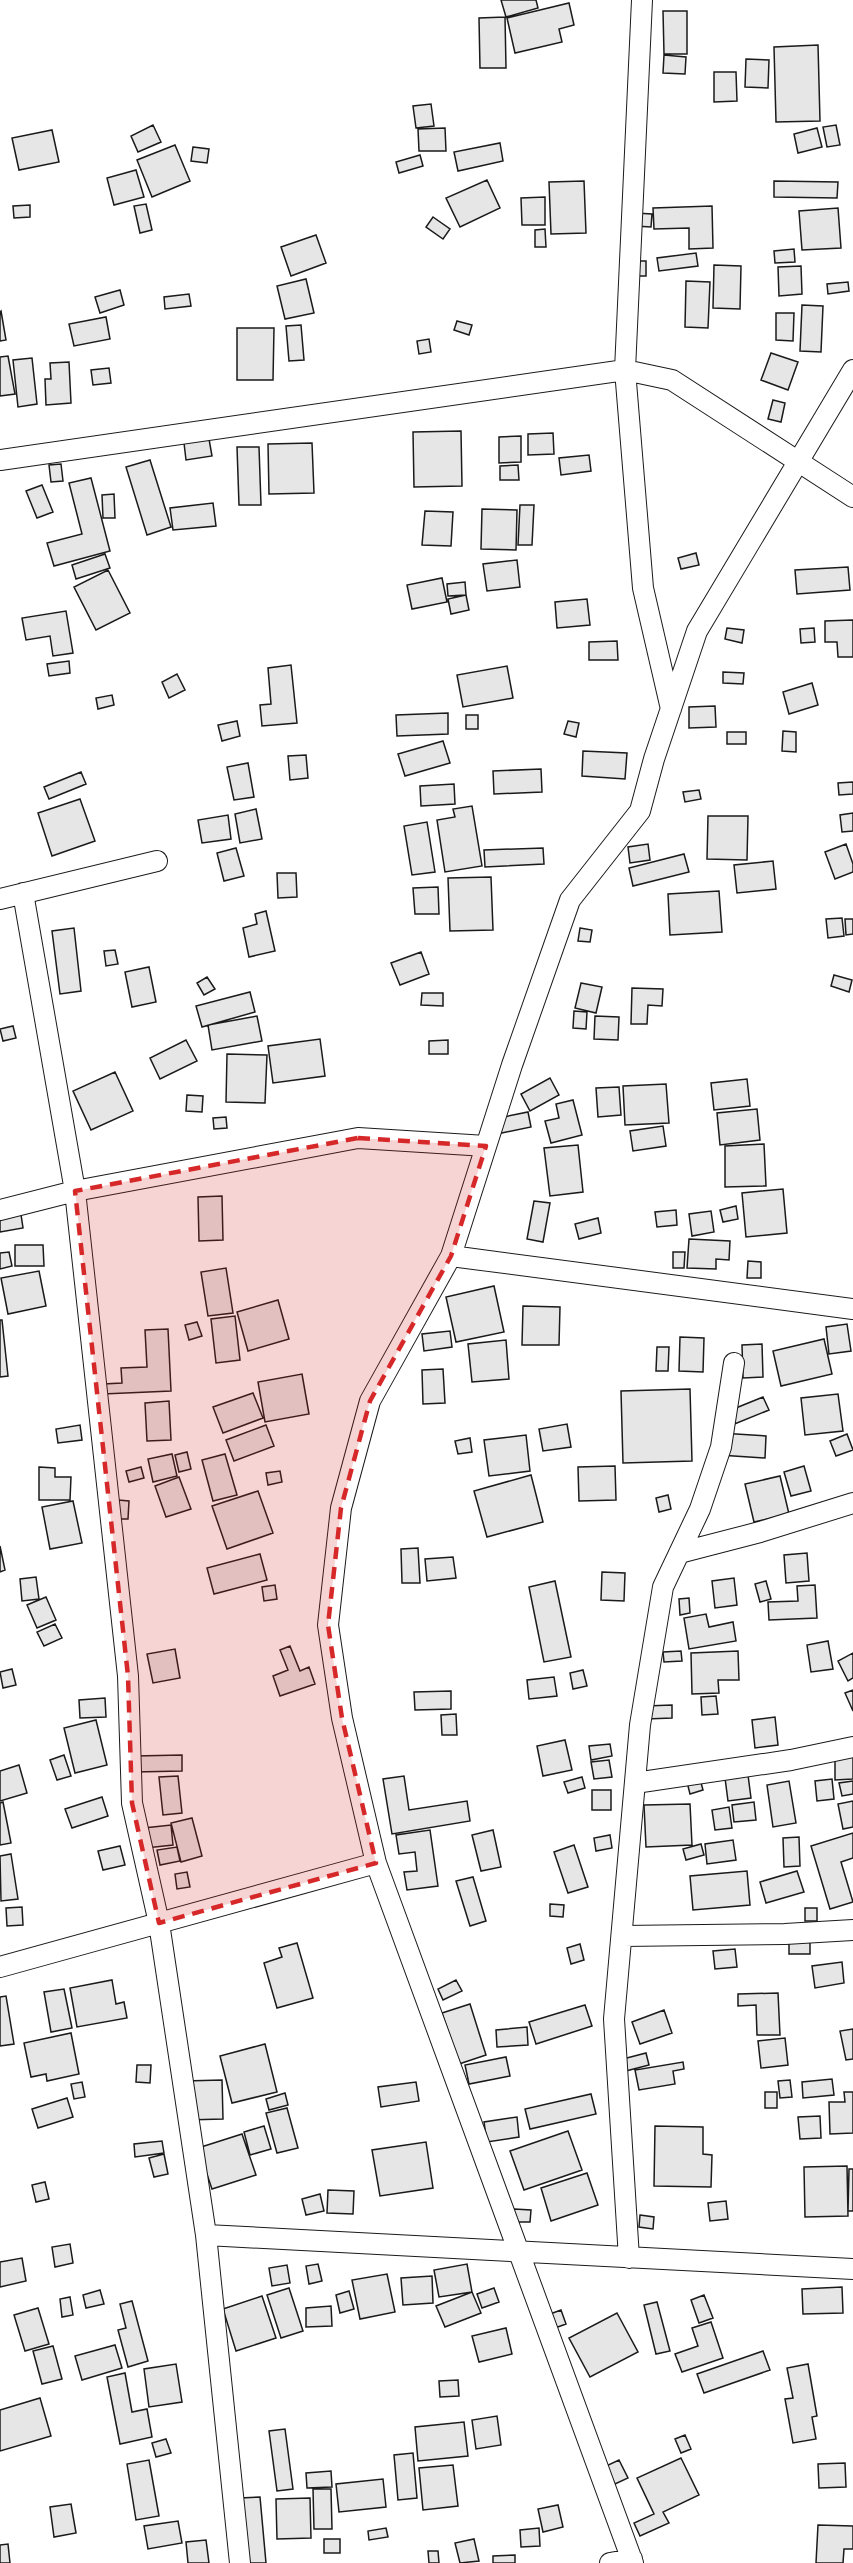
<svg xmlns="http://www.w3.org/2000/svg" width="853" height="2563" viewBox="0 0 853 2563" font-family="Mulish,sans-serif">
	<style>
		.building { fill: #e6e6e6; stroke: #1a1a1a; stroke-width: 1.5 }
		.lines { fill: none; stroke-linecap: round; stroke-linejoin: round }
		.minor-casing { stroke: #1a1a1a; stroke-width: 22 }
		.minor { stroke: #fff; stroke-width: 20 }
		.marked { fill: #d62828; fill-opacity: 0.2; stroke: #d62828; stroke-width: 4.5; stroke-dasharray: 12 8; stroke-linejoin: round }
	</style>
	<rect width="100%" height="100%" fill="#fff"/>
	<path class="building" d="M501,0H536L538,8L506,17Z
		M569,3L574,25L559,29L562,42L515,53L507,18Z
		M663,11H687V54H664Z
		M505,17L506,68H480L479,18Z
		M818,45L820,121L776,122L774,47Z
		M664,55L686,57L685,74L663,73Z
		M746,59L769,60L768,88L745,87Z
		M714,72H736L737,101L714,102Z
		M431,104L434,126L416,128L413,106Z
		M153,125L161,142L138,152L131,136Z
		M836,125L840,145L827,147L823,127Z
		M445,128L446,151H419L418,129Z
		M817,128L822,147L798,153L794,134Z
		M52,130L59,162L19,170L12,138Z
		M500,143L503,161L458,171L454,152Z
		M175,145L190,181L152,197L137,160Z
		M193,147L209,149L207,163L191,161Z
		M420,155L423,166L399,173L396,162Z
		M136,170L144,197L114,205L107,178Z
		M487,180L500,208L460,227L446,198Z
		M584,181L586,233L551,234L549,182Z
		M774,181L838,182L837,198L774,197Z
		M545,197V225H522L521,198Z
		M146,204L152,230L140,233L134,206Z
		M30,205V217L14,218L13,206Z
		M712,206L713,248L689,249V228L654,229L653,208Z
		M838,208L841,248L802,250L799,211Z
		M635,213L652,214L651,227L635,226Z
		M433,217L450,229L443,239L426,227Z
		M545,229L546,247H535V230Z
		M316,235L326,263L291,276L281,247Z
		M794,249L795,262L775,263L774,251Z
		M696,253L698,266L659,271L657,258Z
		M632,261H646V276H632Z
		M714,265L741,266L740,309L713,308Z
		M801,266L802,294L779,296L778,267Z
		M306,279L314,313L285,319L277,286Z
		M686,281L710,282L708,328L685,327Z
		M848,282L849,291L828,294L827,284Z
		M120,290L124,305L100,313L95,297Z
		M189,294L191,306L165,309L164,297Z
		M802,305L823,306L821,352L800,351Z
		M1,311L6,340L0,341V312Z
		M776,313H794L793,341L776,340Z
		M106,317L110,339L74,346L69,324Z
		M457,321L472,325L469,335L454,330Z
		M301,325L304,360L289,361L286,326Z
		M237,328H274L273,380H237Z
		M429,339L431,352L419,354L417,341Z
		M771,353L798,362L788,390L761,380Z
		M8,356L15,394L0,396V357Z
		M32,358L37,404L18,407L13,360Z
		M69,362L71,403L46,405L45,379H51L50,363Z
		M109,368L111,383L93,385L91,370Z
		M773,400L785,403L781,422L768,419Z
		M461,431L462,486L414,487L413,432Z
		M553,433L554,454L528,455V434Z
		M521,436V462L499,463V437Z
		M209,439L212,456L186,460L184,443Z
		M312,443L314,493L269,494L268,444Z
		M237,447H259L261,505H239Z
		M589,455L591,471L561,475L559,458Z
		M150,460L171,527L147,535L126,467Z
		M61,464L63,481L51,482L49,465Z
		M518,465L519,480H500V466Z
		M91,478L110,551L54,566L47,543L82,534L69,483Z
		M42,485L53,512L37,518L26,491Z
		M114,494L115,518H103L102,495Z
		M213,503L216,526L173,530L170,508Z
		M520,505H534L532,545H518Z
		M482,509L517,510L516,550L481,549Z
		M425,511L453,512L451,546L422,545Z
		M696,553L699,565L681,569L678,558Z
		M105,554L110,568L76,579L72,565Z
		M517,560L520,587L487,591L483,564Z
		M848,567L850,590L797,594L795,570Z
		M108,570L130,613L96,630L74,587Z
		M442,578L447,602L412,609L407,585Z
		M465,582L466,595L448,596L447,584Z
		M466,595L469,610L451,614L448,599Z
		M587,599L590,625L557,628L555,602Z
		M66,611L73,653L53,656L50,636L26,640L22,618Z
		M853,620V657H838L837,642H825V621Z
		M727,628L744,630L742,643L725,639Z
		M814,628L815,642L801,643L800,629Z
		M617,641L618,660H589V642Z
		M69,661L70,673L49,676L47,664Z
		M291,665L297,723L262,726L260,705L271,704L268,668Z
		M507,666L513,698L463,707L457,675Z
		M723,672L744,673L743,684L723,683Z
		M177,674L185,690L169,698L162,682Z
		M812,683L818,705L789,714L783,692Z
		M112,695L114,705L98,709L96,698Z
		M715,706L716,727L689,728V707Z
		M448,713V734L397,736L396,715Z
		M466,715H478V729H466Z
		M237,721L240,736L222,741L218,725Z
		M568,721L579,723L576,737L564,734Z
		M783,731L796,732V752L782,751Z
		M727,732H746V744H727Z
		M443,741L450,763L405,776L398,754Z
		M583,751L627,753L625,779L582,776Z
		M306,755L308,778L290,780L288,756Z
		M248,763L254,797L234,800L227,767Z
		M541,769L542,792L494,794L493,771Z
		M81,772L86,784L49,799L44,787Z
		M853,782V794L839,795L838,783Z
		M454,784L455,804L421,806L420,786Z
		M699,790L701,799L685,802L683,792Z
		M80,799L95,841L52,856L38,813Z
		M472,806L482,866L445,872L437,820L455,817L453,809Z
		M256,809L262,839L240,843L235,814Z
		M853,813V831L842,832L840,815Z
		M228,815L231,839L202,843L198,820Z
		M708,816H748L747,860L707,859Z
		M427,822L435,872L412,875L404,826Z
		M648,844L650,860L630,863L628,847Z
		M846,844L853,864V872L835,879L825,852Z
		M236,848L244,876L224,881L217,853Z
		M543,848L544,864L485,867L484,850Z
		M684,854L689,872L633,886L629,868Z
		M773,861L776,889L737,893L734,865Z
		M277,873H296L297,897L278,898Z
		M491,877L493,930L450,931L448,878Z
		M438,887L439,914H415L413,888Z
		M719,891L722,932L670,935L668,894Z
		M266,911L275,951L249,957L243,928L257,924L255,914Z
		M842,918L844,936L828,938L826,919Z
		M845,919H853V934L846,935Z
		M74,928L81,991L60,994L52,931Z
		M580,928L592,930L590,942L578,941Z
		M115,950L118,964L106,966L104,951Z
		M421,952L429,974L400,985L391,963Z
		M149,967L156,1002L132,1007L125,972Z
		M834,975L852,980L849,992L831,986Z
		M207,977L215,989L204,995L197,983Z
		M581,983L602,987L596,1013L575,1008Z
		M632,988L663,989L662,1006L648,1005L647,1024H631Z
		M250,992L255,1012L202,1027L196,1006Z
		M422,993H443V1006L421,1005Z
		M574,1011L587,1012L586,1029L573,1028Z
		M257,1016L262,1041L212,1050L208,1025Z
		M595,1016L619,1017L618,1040L594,1039Z
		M13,1026L16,1038L3,1041L0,1029Z
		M320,1039L325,1076L273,1083L268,1046Z
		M186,1040L197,1061L160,1079L150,1058Z
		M448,1040V1054H429V1041Z
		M227,1054L267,1055L265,1103L226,1102Z
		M115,1072L133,1111L91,1130L73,1091Z
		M550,1078L559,1095L530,1111L521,1094Z
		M747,1079L750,1106L714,1110L711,1083Z
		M666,1084L669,1123L625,1125L623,1086Z
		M619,1087L621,1115L598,1117L596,1088Z
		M187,1095L203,1096L202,1112L186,1111Z
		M573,1100L582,1135L551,1143L545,1121L559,1118L556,1104Z
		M757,1109L760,1140L720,1145L717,1113Z
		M528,1112L531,1127L492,1135L489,1120Z
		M226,1117L227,1128L214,1129L213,1118Z
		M663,1126L666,1146L633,1151L630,1131Z
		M764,1144L766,1186L725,1187V1146Z
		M578,1145L583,1192L550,1196L544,1148Z
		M783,1189L787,1233L746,1237L742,1193Z
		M222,1196L223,1240L199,1241L198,1197Z
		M534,1201L550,1203L543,1242L527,1239Z
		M736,1206L738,1219L723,1222L720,1210Z
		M20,1208L23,1228L0,1232V1212Z
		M676,1210L677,1225L657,1227L655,1212Z
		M711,1211L714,1232L692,1236L689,1214Z
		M598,1218L601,1233L579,1239L575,1224Z
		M689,1239L730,1241L729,1260L716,1259V1269L687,1268Z
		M15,1245H43L44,1266H15Z
		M9,1252L12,1266L0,1269V1253Z
		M673,1252H685L684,1268H673Z
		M748,1261L761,1262V1278H747Z
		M226,1268L233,1313L208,1316L201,1272Z
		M39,1271L46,1306L8,1314L1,1278Z
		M494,1286L504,1332L456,1342L446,1297Z
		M278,1300L289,1339L248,1351L237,1312Z
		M523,1306L560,1307L559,1345H522Z
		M235,1316L240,1360L216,1363L211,1319Z
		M0,1320H2L8,1376L0,1377Z
		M197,1322L202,1336L189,1340L185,1325Z
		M847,1324L851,1351L829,1354L826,1327Z
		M168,1329L171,1391L103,1394V1384L122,1383L121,1368L147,1367L145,1330Z
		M450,1331L452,1347L424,1351L422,1334Z
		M680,1337L704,1338L703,1372L679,1371Z
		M824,1339L832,1374L781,1386L773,1351Z
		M506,1340L509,1379L472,1382L468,1344Z
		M762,1344L763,1377L743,1378L742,1345Z
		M657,1347H669L668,1371H656Z
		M443,1369L445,1403L423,1404L422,1370Z
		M302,1374L309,1414L265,1422L258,1382Z
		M690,1389L692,1461L623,1463L621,1391Z
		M253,1393L263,1418L223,1433L213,1407Z
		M838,1394L843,1431L805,1435L801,1398Z
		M763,1397L769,1410L732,1425L726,1412Z
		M169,1401L171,1440L147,1441L145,1403Z
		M567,1424L571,1447L543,1451L539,1429Z
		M80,1425L82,1440L58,1443L56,1429Z
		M266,1425L274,1446L234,1461L226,1440Z
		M720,1433L766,1436L765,1458L719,1455Z
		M847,1434L853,1450L836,1456L830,1441Z
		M526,1435L530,1471L489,1476L484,1440Z
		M470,1438L472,1452L458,1454L455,1441Z
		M187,1452L191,1469L179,1472L175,1455Z
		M172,1454L177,1476L153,1482L148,1459Z
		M225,1454L237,1495L213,1501L202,1460Z
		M615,1466L616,1500L579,1501L578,1467Z
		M804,1466L811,1491L791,1496L784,1472Z
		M39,1467L55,1468V1477H71L70,1500H39Z
		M141,1467L144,1478L129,1482L126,1471Z
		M280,1471L282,1482L268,1485L266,1473Z
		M531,1475L543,1522L487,1537L474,1491Z
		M780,1476L789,1514L754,1522L745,1484Z
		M179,1477L191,1509L166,1517L155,1486Z
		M258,1491L273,1533L227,1549L212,1506Z
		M668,1495L671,1509L659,1512L656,1498Z
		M118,1500L129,1501L128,1519H117Z
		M73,1501L82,1543L50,1549L42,1507Z
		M0,1546L5,1570L0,1572Z
		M418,1548L420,1583H402L401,1549Z
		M807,1553L809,1581L786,1583L784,1555Z
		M260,1554L267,1580L214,1594L207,1568Z
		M453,1557L456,1578L427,1581L425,1559Z
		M602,1572L625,1573L624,1601L601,1600Z
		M36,1577L39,1599L22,1601L20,1579Z
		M734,1578L737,1605L715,1608L712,1581Z
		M555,1581L571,1657L544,1662L529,1587Z
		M766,1581L771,1599L760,1602L755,1584Z
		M275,1585L277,1599L264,1601L262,1587Z
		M815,1585L817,1618L769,1620L768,1602L798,1601L797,1586Z
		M46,1597L56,1620L37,1628L27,1605Z
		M689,1598L690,1613L680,1615L679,1599Z
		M706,1614L709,1627L733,1622L736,1641L689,1649L684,1618Z
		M55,1624L62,1638L44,1646L37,1632Z
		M828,1641L833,1669L811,1672L807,1645Z
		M290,1646L300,1671L309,1667L315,1684L280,1696L273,1676L288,1670L280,1650Z
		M175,1649L180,1678L153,1683L147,1654Z
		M681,1651L682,1661L664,1662L663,1652Z
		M738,1651L739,1680H718L719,1693L692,1694L691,1653Z
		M853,1653V1678L848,1681L838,1661Z
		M12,1669L16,1685L3,1688L0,1672Z
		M583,1670L587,1686L573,1689L570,1673Z
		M554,1677L557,1696L529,1699L527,1680Z
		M853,1690V1711L845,1693Z
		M451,1691V1709L415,1710L414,1692Z
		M716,1696L718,1714L702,1715L701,1697Z
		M105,1698L106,1717L80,1718L79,1700Z
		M672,1705V1718L646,1719V1706Z
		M456,1714L457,1735H442L441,1715Z
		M775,1717L778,1745L755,1748L752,1720Z
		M96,1720L107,1765L75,1773L64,1728Z
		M565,1740L572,1770L543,1776L537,1746Z
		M610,1744L612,1756L591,1760L589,1746Z
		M835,1751H853V1779L835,1780Z
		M64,1755L71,1776L57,1780L50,1760Z
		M182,1755V1771L135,1772V1756Z
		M609,1760L612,1777L594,1779L591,1762Z
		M19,1765L27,1793L0,1801V1771Z
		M748,1775L751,1798L728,1801L725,1778Z
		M178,1776L182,1813L163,1815L159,1777Z
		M404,1776L409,1810L467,1801L470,1821L392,1834L383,1779Z
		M582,1777L585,1788L568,1793L564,1782Z
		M700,1779L703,1790L690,1794L687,1782Z
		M832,1779L834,1799L817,1801L815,1781Z
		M789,1781L796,1823L773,1827L767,1785Z
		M853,1781V1794L842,1796L839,1783Z
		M592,1790H611V1810H592Z
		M102,1797L108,1816L72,1828L65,1809Z
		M853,1801V1827L843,1829L838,1804Z
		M3,1802L11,1843L0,1845V1803Z
		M754,1802L756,1820L734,1822L732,1805Z
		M690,1804L692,1845L646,1847L644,1805Z
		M729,1807L732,1828L715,1830L712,1810Z
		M192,1818L202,1856L181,1862L171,1823Z
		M171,1825L173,1845L146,1848L144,1828Z
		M430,1830L438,1886L407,1890L404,1872L417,1871L415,1852L399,1854L396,1835Z
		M493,1830L501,1867L481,1871L472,1835Z
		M853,1833V1858L841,1862L853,1902L830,1909L811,1846Z
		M610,1835L612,1848L596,1851L594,1838Z
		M799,1837L800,1866L784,1867L783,1838Z
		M733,1840L736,1860L707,1864L705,1844Z
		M701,1844L704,1855L686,1860L683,1849Z
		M574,1845L588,1887L568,1893L554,1852Z
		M120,1846L125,1865L103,1870L98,1851Z
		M177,1847L180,1861L160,1865L157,1850Z
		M11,1854L18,1899L1,1901L0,1856Z
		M747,1871L750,1905L693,1910L690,1876Z
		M797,1871L804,1892L766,1903L760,1882Z
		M187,1872L190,1887L177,1889L175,1874Z
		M473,1877L486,1921L470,1926L456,1881Z
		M550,1904L564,1905L563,1917L550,1916Z
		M22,1907L23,1925L7,1926L6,1908Z
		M805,1908H817V1921H805Z
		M789,1940H810V1954H789Z
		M297,1943L313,1998L277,2008L264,1963L282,1957L279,1948Z
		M580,1944L584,1960L571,1964L567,1948Z
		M735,1949L737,1967L715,1969L713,1951Z
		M842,1962L844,1983L815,1988L812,1966Z
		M112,1980L116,2004L124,2002L127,2018L77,2027L70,1988Z
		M456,1980L462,1991L443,2000L438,1989Z
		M64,1989L72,2028L51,2032L44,1992Z
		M778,1993L780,2035H757L756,2005L738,2006V1994Z
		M6,1996L14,2044L0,2046V1997Z
		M470,2004L486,2055L459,2064L442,2013Z
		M585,2005L592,2026L536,2044L529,2022Z
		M664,2010L672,2033L640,2044L632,2022Z
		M527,2027L528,2045L497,2047L496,2030Z
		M853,2029V2059L846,2060L840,2031Z
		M71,2033L79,2074L47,2081L46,2074L31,2077L24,2043Z
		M785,2038L788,2065L761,2068L758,2041Z
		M265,2044L277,2092L232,2103L220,2056Z
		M646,2053L649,2065L622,2072L619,2060Z
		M506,2057L510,2076L469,2084L465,2065Z
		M683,2062L684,2069L673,2071L675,2084L639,2090L635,2070Z
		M137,2065H151L150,2083L136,2082Z
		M832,2079L834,2095L803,2098L802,2082Z
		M222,2080L223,2119L186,2120L184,2081Z
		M790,2080L792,2097L780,2098L778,2081Z
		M82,2082L85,2097L74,2099L71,2084Z
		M416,2082L419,2101L381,2107L378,2087Z
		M765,2092H777V2108H765Z
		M844,2092H853V2133L830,2134L829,2102H845Z
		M285,2093L288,2105L269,2110L266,2099Z
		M591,2094L596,2114L530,2129L525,2109Z
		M67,2098L73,2117L38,2128L32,2109Z
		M287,2108L298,2148L277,2153L266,2113Z
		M820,2116L821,2138L800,2139L798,2117Z
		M517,2117L519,2137L487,2142L484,2122Z
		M264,2126L271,2149L250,2155L244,2132Z
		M655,2126L703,2127V2154L712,2155L711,2187L654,2186Z
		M568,2131L582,2170L524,2190L510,2151Z
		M242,2134L256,2175L212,2189L198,2148Z
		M162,2141L164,2153L135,2157L134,2144Z
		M426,2142L433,2188L380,2196L372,2150Z
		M164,2154L168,2174L154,2177L149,2158Z
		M847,2166L848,2216L805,2217L804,2167Z
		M849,2169H853V2211H848Z
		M587,2173L598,2205L551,2221L541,2188Z
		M45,2182L49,2199L36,2202L32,2185Z
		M328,2190L354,2191L353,2214L327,2213Z
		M320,2194L324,2211L306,2215L302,2199Z
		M726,2201L728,2219L710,2221L708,2203Z
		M514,2209L531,2210L530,2222H514Z
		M640,2215L654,2217L653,2229L639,2227Z
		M70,2244L73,2263L55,2267L52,2247Z
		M22,2258L26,2281L0,2287V2262Z
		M318,2264L322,2281L309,2284L306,2266Z
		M467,2264L472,2292L439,2297L434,2270Z
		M287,2265L290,2283L272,2286L269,2268Z
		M387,2274L395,2312L360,2319L352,2280Z
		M432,2276L433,2303L403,2305L401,2278Z
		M842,2287L843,2313L803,2314L802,2289Z
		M289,2288L303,2331L281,2338L267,2295Z
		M494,2288L499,2302L482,2308L477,2294Z
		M100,2290L104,2304L86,2308L83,2295Z
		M349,2291L354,2309L340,2313L336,2295Z
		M472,2292L481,2313L445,2327L436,2306Z
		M704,2295L713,2318L699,2323L691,2300Z
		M262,2296L276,2338L236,2351L223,2309Z
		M70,2297L73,2315L62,2317L60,2299Z
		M132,2301L148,2361L128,2367L118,2330L126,2328L120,2304Z
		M657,2302L670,2351L656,2354L644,2305Z
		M331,2306L332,2326L306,2327V2308Z
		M38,2308L49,2344L25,2351L14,2315Z
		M561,2310L566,2324L555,2328L550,2314Z
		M617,2313L638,2352L590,2377L569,2338Z
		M711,2322L723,2358L682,2372L675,2354L698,2346L692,2328Z
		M506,2328L512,2354L479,2362L472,2336Z
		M115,2345L122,2368L82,2380L75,2356Z
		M53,2346L62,2379L42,2384L33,2351Z
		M763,2351L770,2370L704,2393L697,2374Z
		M176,2364L182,2402L149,2407L144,2369Z
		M808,2364L817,2416L812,2417L816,2439L793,2443L785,2399L793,2398L787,2368Z
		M125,2373L132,2412L147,2409L152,2437L120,2444L107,2377Z
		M458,2380L459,2396L440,2397L439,2381Z
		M40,2398L51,2436L0,2451V2410Z
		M497,2416L501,2445L476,2449L472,2420Z
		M464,2422L468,2456L418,2461L415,2427Z
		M285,2429L293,2489L277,2491L269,2431Z
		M685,2435L691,2449L681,2453L675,2439Z
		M166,2439L171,2453L156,2457L152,2443Z
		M413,2453L417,2498L398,2500L394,2455Z
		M681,2458L699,2495L663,2512L669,2523L640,2536L634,2523L654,2514L637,2478Z
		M149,2460L159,2516L136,2520L127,2464Z
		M619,2460L628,2478L615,2484L606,2466Z
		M845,2463L846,2487L819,2488L818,2464Z
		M453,2465L458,2506L423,2510L419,2468Z
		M331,2471L332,2487L307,2488L306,2473Z
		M383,2479L386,2507L339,2512L336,2484Z
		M313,2489H331L332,2529H314Z
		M260,2497L266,2563H246L240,2498Z
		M310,2498L311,2538L277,2539L276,2499Z
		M71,2504L76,2533L54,2537L50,2507Z
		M558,2505L563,2527L543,2532L538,2509Z
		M178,2521L182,2543L148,2549L144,2526Z
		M818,2525L853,2526V2549H844L843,2563H816Z
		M386,2528L388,2537L369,2540L368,2531Z
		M539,2528L540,2546L521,2547L520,2530Z
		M324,2539H340V2553H324Z
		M474,2539L479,2561L460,2563L455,2543Z
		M206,2540L209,2563H188L186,2542Z
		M8,2544L10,2563H0V2545Z
		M428,2551H438L439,2563H429Z
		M515,2555V2563H493V2556Z"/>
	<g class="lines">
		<g class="minor-casing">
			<path id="minor" d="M642,0L625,370L643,588L671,709
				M0,460L625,370L672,380L853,497
				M23,893L75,1191L128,1676L132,1803L159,1923L206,2235L240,2563
				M0,899L157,861
				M0,1210L75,1191L358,1138L486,1146
				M451,1256L853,1309
				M679,1553L760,1532L853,1503
				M635,1783L791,1760L853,1747
				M622,1936L785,1934L853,1930
				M0,1967L376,1863
				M206,2235L853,2269
				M629,2258L614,2019L640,1725L663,1587L700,1509L721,1447L734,1363
				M610,2563L632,2559
				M633,2563L376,1863L342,1718L328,1625L341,1508L370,1401L451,1256L512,1065L570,900L640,811L654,759L697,631L853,370"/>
		</g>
		<use href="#minor" class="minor"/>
	</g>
	<path class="marked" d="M358,1138L486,1146L451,1256L370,1401L341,1508L328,1625L342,1718L376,1863L159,1923L132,1803L128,1676L75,1191Z"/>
</svg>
